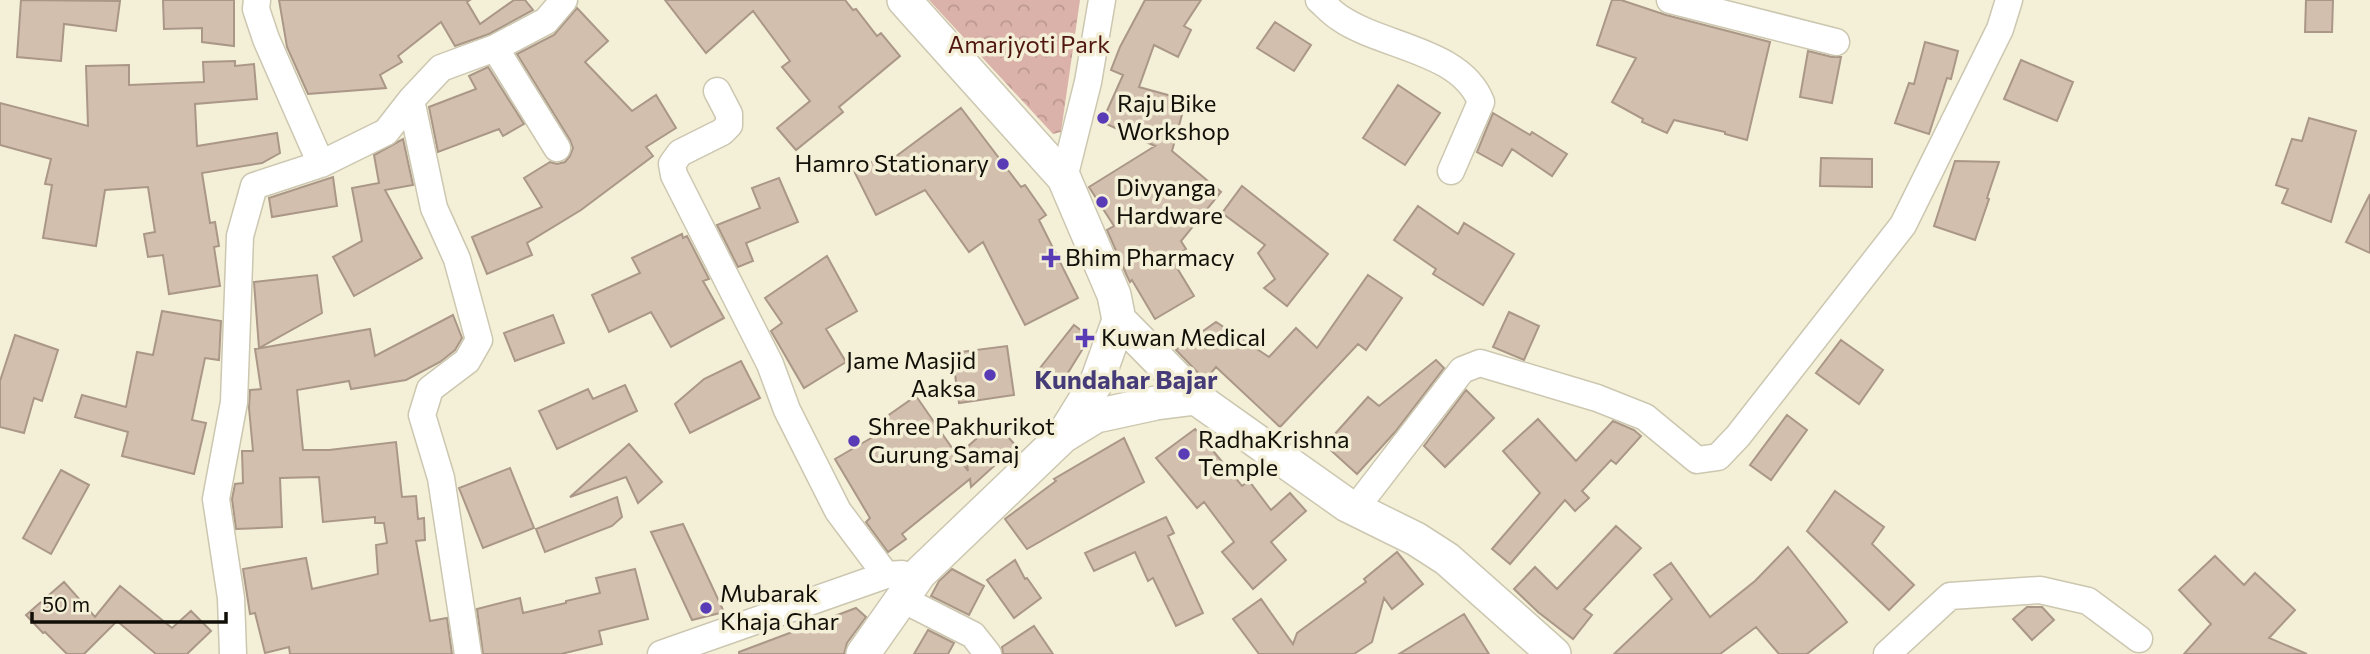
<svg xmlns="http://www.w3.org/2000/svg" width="2370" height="654" viewBox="0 0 2370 654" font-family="Commissioner,sans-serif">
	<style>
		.forest { fill: url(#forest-crowns) }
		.building { fill: #d2bfae; stroke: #aa9787; stroke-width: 2 }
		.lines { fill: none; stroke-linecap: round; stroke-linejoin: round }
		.minor-casing { stroke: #ccc7b0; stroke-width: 29 }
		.major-casing { stroke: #ccc7b0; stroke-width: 36 }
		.minor { stroke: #fff; stroke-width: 26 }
		.major { stroke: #fff; stroke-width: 33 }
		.poi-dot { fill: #593cb5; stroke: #f4efd7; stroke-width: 2.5 }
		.labels { text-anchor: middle; stroke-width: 7; stroke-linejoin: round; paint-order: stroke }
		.park-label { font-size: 24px; fill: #501711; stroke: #f4efd7 }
		.poi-label { font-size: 24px; fill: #110f07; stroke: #f4efd7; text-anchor: start }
		.neighbourhood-label { font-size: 26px; font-weight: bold; fill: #453b78; stroke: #f4efd7 }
	</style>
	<defs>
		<pattern id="forest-crowns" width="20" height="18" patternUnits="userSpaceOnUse" patternTransform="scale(1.75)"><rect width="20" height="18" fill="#dbb2aa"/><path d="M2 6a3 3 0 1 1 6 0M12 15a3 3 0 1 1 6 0" fill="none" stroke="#bb9891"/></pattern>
	</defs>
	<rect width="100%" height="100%" fill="#f4efd7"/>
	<path class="forest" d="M929,0H1080L1061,132L1053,134Z"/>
	<path class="building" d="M21,0L120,1L116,31L64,24L61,61L17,57Z
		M163,0H234V46L202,42V28L164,29Z
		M279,0H470L467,2L480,24L514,0H525L533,10L489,34L455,46L441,22L398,56L402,62L380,75L386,88L308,94L287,47Z
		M665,0H845L853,10L856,9L877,36L881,33L900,56L839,107L843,112L796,150L777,128L810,101L782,67L790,61L753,11L706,53Z
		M1145,0H1201L1184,26L1191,30L1178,57L1154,45L1139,87L1186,100L1172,151L1221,192L1181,241L1186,249L1171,258L1194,296L1155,319L1132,280L1130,282L1127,276L1107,230L1114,226L1089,187L1155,146L1102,122L1123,75L1111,70L1120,47Z
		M1612,0H1621L1666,15L1770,42L1747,140L1725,134V132L1674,120L1667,133L1642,122L1643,119L1612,102L1636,58L1597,45Z
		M2306,0H2333L2332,32H2305Z
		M577,8L608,41L585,62L632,111L656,95L676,128L646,147L653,156L581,210L527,243L532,255L487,274L472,237L542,207L524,178L550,162L557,164L565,162L570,156L573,148L570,140L517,54L554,35Z
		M1275,22L1311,45L1294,71L1257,48Z
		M1925,42L1958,51L1951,79L1947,78L1929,134L1895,123L1909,83L1914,84Z
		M1808,51L1832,57H1841L1832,103L1800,97Z
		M2021,60L2073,82L2057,121L2004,99Z
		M235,61V66L254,64L257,99L195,104L197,146L277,133L280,153L262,163L202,173L210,223L215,222L219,246L214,247L220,286L169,294L163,255L148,257L144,234L155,232L148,187L105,190L96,246L43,238L52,185L45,184L51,159L0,145V103L88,126L86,66L129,65V85L204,82L203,62Z
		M488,67L524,124L503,136L499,129L438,152L429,107L476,89L469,76Z
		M1398,85L1440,113L1405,165L1363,138Z
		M961,108L1021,187L1025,185L1046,215L1039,220L1078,298L1025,325L983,242L969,252L925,190L876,215L854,171L884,156L887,163Z
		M1493,113L1530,135L1532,132L1567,154L1552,176L1512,149L1502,166L1477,152Z
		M2309,118L2356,131L2331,222L2282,203L2288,189L2276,185L2292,139L2302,141Z
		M403,139L413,185L385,190L422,258L354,296L333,257L362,241L352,188L379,183L374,155Z
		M1821,158L1872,159V187L1820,186Z
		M1955,161L1999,162L1987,198L1989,199L1975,240L1934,226Z
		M333,177L337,206L272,217L269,198Z
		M779,178L798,222L746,243L753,261L738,267L717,225L760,208L752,188Z
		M1242,186L1328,254L1287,306L1264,288L1275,279L1258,253L1265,245L1222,213Z
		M2370,194V253L2346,242Z
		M1418,206L1458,234L1464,223L1514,254L1483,305L1433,274L1436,269L1394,240Z
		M682,234L683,238L687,236L709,279L703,281L724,318L671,347L651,312L609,332L592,295L640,273L632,258Z
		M827,256L857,311L826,329L846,362L804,388L771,331L782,323L765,298Z
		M317,275L322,313L259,348L254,282Z
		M1368,275L1402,298L1366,350L1358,344L1280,427L1216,367L1205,380L1176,350L1216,322L1269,357L1296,328L1317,348Z
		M162,311L221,321L219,360L205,358L192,420L206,423L194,474L122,456L128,432L75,417L82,395L126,407L137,352L153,355Z
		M1509,312L1539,326L1524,360L1493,347Z
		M453,315L462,338L455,350L440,362L406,380L351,389L349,381L297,390L303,450H329L396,442L402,497L416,496L418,519L424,518L425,540L416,541L430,621L447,618L452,654H290L289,647L265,653L255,613L250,614L243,569L306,558L312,589L378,574L376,545L387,543L384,523H375V517L323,522L319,477L280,478L282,527L236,529L232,499L235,484L243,483L242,451H253L249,408L250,390L261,389L255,349L370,329L375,356Z
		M553,315L564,343L515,361L504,333Z
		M1074,325L1090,337L1061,384L1040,368Z
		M15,335L58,350L42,401L34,398L24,433L0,427V381Z
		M1841,340L1883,370L1859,404L1816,373Z
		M1007,346L1014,395L959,403L952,353Z
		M1436,360L1444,368L1395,432L1357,474L1325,445L1368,397L1379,406Z
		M741,361L760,398L690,433L675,404L704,379Z
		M625,385L637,411L557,449L539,411L588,389L593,399Z
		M1466,390L1494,418L1445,467L1424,446Z
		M916,396L968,471L965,449L995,422L1016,446L971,487L970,479L902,534L906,539L888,552L866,522L870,518L835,459L878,434L873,426Z
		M1787,415L1807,430L1771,480L1750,465Z
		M1538,419L1576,461L1613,421L1634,430L1641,436L1616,464L1611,460L1582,491L1589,498L1575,511L1565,500L1510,564L1492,549L1540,493L1503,451Z
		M1195,429L1242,486L1249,481L1271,510L1290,493L1306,511L1271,542L1286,560L1253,589L1222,552L1234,542L1204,502L1197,508L1156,458Z
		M1124,438L1144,482L1027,549L1005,519L1056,481L1054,479Z
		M629,444L662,482L638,503L626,477L570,497Z
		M510,468L534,528L483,548L459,488Z
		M61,470L89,485L51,554L23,538Z
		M1835,491L1884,527L1872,544L1914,585L1889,610L1807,531Z
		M617,497L622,517L612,526L545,552L536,529Z
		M1166,517L1174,533L1168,536L1203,613L1176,626L1153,578L1148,581L1135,552L1094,571L1085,553Z
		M683,524L724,612L692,620L651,532Z
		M1616,526L1641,548L1584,609L1592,615L1573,639L1538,612L1514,589L1535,567L1557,589Z
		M1788,547L1847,622L1807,654H1779L1756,627L1720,654H1614L1672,599L1654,575L1671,563L1710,617L1755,581Z
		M1397,552L1423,584L1392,609L1384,598L1372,642L1354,654H1259L1233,619L1261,599L1293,644L1297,633L1366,582L1364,579Z
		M2215,556L2244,585L2255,573L2295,610L2269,638L2307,654H2184L2211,624L2179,590Z
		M1015,560L1025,579L1027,578L1041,598L1014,618L987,580Z
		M635,569L648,619L599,631L602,644L561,654H483L477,609L520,598L523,613L566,603V601L600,593L596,578Z
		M952,569L984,586L969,615L931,596L939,581Z
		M64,582L95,617L120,586L172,628L191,611L211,631L187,654H156L117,621L84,654H67L45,632L43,633L26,615Z
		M2027,607H2042L2054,620L2032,640L2013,619Z
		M856,608L866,617L847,643L844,654H739V652Z
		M1464,614L1489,654H1399Z
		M1034,626L1053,654H1003L1002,647Z
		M928,630L954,643L948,654H914Z"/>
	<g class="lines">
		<g class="minor-casing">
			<path id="minor" d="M257,0L256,9L266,39L321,164
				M1319,0C1326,6 1332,13 1340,18C1382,47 1461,50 1481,102L1451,171
				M1670,0L1836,42
				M495,48L557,148
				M717,91L729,114V125L722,132L680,153L672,164L674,175L770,364L787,410L838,511L886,575
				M411,100L434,208L457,259L479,340L467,361L430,389L422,415L441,478L468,654
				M1064,178L1088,82L1102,0
				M1355,509L1462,370L1480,363L1597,398L1645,417L1697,460L1718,457L1738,436L1903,225L2000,29L2009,0
				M902,599L973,635L988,654
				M233,654L231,598L216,499L234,402L240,236L254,186L321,164L386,132L411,100L441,68L495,48L546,21L564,0
				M661,654L886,575L902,574
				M1887,654L1950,596L2040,590L2088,601L2139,639"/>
		</g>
		<g class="major-casing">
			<path id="major" d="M904,0L1064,178L1114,295L1119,320L1196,398L1347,505L1416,539L1447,559L1554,654
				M1065,435L1096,416L1156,403L1196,398
				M863,654L920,573L1063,436L1097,381L1119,320"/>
		</g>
		<use href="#minor" class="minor"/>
		<use href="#major" class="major"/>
	</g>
	<g class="poi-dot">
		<circle cx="1103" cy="118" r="7"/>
		<circle cx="1003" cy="164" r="7"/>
		<circle cx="1102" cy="202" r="7"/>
		<path d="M1047.5 247.5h7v7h7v7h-7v7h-7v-7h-7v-7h7z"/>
		<path d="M1081.5 327.5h7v7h7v7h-7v7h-7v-7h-7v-7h7z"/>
		<circle cx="990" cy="375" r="7"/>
		<circle cx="854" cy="441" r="7"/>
		<circle cx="1184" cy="454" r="7"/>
		<circle cx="706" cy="608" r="7"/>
	</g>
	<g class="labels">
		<g class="park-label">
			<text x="1029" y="53">Amarjyoti Park</text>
		</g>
		<g class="poi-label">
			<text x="1117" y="112">Raju Bike<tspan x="1117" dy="28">Workshop</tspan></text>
			<text x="989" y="172" text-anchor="end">Hamro Stationary</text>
			<text x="1116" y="196">Divyanga<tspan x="1116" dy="28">Hardware</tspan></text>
			<text x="1065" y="266">Bhim Pharmacy</text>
			<text x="1101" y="346">Kuwan Medical</text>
			<text x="976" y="369" text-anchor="end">Jame Masjid<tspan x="976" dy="28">Aaksa</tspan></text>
			<text x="868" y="435">Shree Pakhurikot<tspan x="868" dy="28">Gurung Samaj</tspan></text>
			<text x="1198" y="448">RadhaKrishna<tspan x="1198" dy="28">Temple</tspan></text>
			<text x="720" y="602">Mubarak<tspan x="720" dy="28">Khaja Ghar</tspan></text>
		</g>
		<g class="neighbourhood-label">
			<text x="1126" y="389">Kundahar Bajar</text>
		</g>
	</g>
	<path d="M32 612v10h194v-10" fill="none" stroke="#110f07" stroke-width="3.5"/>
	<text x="42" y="612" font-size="21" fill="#110f07" stroke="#f4efd7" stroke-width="5" paint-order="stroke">50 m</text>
</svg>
